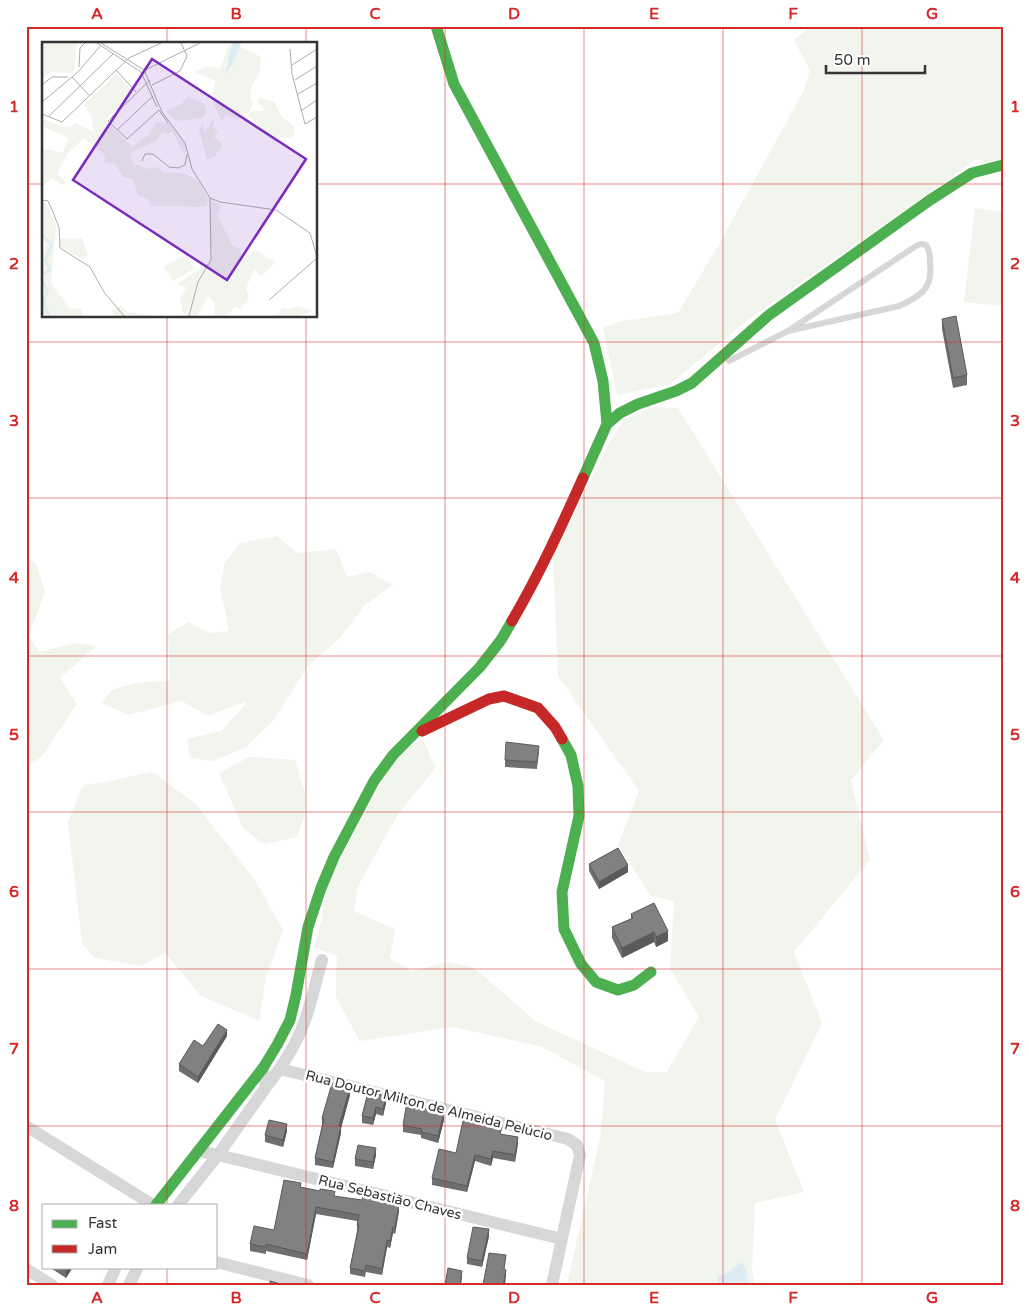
<svg xmlns="http://www.w3.org/2000/svg" width="1029" height="1311" viewBox="0 0 1029 1311" font-family="'Varela Round',sans-serif">
	<style>
		.green { fill: #f1f5ed }
		.water { fill: #ddebf3 }
		.lines { fill: none; stroke-linecap: round; stroke-linejoin: round }
		.lane { stroke: #d7d7d7; stroke-width: 6 }
		.street { stroke: #d7d7d7; stroke-width: 12 }
		.fast { stroke: #4caf50; stroke-width: 11 }
		.jam { stroke: #c62828; stroke-width: 11 }
		.wall { fill: #6f6f6f }
		.shaded-wall { fill: #5a5a5a }
		.building { fill: #818181; stroke: #5a5a5a }
		.grid { fill: none; stroke: #d62828; stroke-width: 1; stroke-opacity: 0.55 }
		.labels { text-anchor: middle; stroke-width: 5; stroke-linejoin: round; paint-order: stroke }
		.street-label { font-size: 14px; fill: #333; stroke: #fff }
		.inset-river { fill: none; stroke: #ddebf3; stroke-width: 2.5 }
		.inset-road { fill: none; stroke: #adadad; stroke-width: 1 }
		.view { fill: #7b2cbf; fill-opacity: 0.15; stroke: #7b2cbf; stroke-width: 2.5 }
		.inset-edge { fill: none; stroke: #333; stroke-width: 2.5 }
		.neatline { fill: none; stroke: #d62828; stroke-width: 2 }
		.grid-label { font-size: 16px; text-anchor: middle; font-weight: bold; fill: #d62828 }
	</style>
	<rect width="100%" height="100%" fill="#fff"/>
	<path class="green" d="M811,26H1003V171L976,159L955,175L749,319L669,385L617,395L603,328L622,321L678,313L718,246L803,92L810,70L794,40Z
		M975,208L1003,212V306L964,302Z
		M653,407L678,408L884,740L851,780L870,860L794,952L822,1023L775,1120L804,1192L755,1203L752,1269L755,1285H567L601,1133L605,1081L542,1047L453,1027L360,1041L336,997V978L337,956L314,947L323,915L326,885L398,753L423,739L435,768L397,816L358,886L354,911L395,929L390,958L412,971L449,962L474,968L537,1022L645,1072H667L699,1017L670,969L674,901L651,896L618,845L639,791L558,676L553,555L612,438L625,419Z
		M277,536L297,553L336,549L347,577L370,572L393,585L364,606L339,639L308,666L273,721L245,748L212,761L190,758L187,739L221,731L248,701L207,716L182,701L128,715L102,703L111,690L137,683L170,680L168,634L189,622L208,633L229,631L220,587L225,562L240,543Z
		M26,559L35,562L45,591L29,636L39,652L76,643L96,646L60,678L77,704L42,756L26,769Z
		M249,757L295,760L306,796L304,817L297,837L264,844L243,828L219,773Z
		M152,772L196,804L256,882L283,930L266,977L259,1021L201,996L166,954L140,966L95,958L82,944L68,822L83,785L105,782Z"/>
	<path class="water" d="M742,1262L746,1269L748,1285H720L717,1278L718,1276L728,1272Z"/>
	<g class="lines">
		<path class="lane" d="M729,361L788,331L916,246L921,244L926,245C930,251 930,257 930,265C933,289 919,297 899,306L788,331"/>
		<path class="street" d="M280,1069L568,1139L577,1145L580,1155L552,1285
			M266,1087C277,1073 288,1058 296,1041C309,1017 314,987 322,960
			M26,1126L153,1205
			M198,1151L218,1155L562,1239
			M178,1205L218,1155L266,1087L263,1068
			M216,1262L308,1285
			M26,1269L52,1285
			M108,1285L116,1267
			M129,1285L138,1267"/>
		<path class="fast" d="M436,26L454,84L594,343L603,381L607,424L583,478
			M607,424L620,413L638,404L676,391L692,383L769,315L930,200L972,173L1003,165
			M562,739L571,755L578,786L579,816L562,892L564,929L581,964L596,982L618,990L634,985L651,972
			M156,1205L263,1068L277,1045L290,1020L296,995L308,927L321,888L334,857L374,781L393,755L480,667L501,640L512,621"/>
		<path class="jam" d="M512,621C539,575 561,527 583,478
			M422,731L489,699L504,696L538,708L555,727L562,739"/>
	</g>
	<path class="wall" d="M942,319L967,375V385L953,388L942,329Z
		M539,752L537,769L505,767V760Z
		M589,864L628,872L599,889L589,871Z
		M631,914L668,941L656,947L654,942L622,958L612,938V927L631,919Z
		M227,1036L198,1083L179,1071V1064L203,1046Z
		M368,1092L386,1103L383,1116L376,1114L373,1125L362,1123V1116Z
		M350,1095L341,1128V1133L333,1168L315,1165V1158L322,1125V1118Z
		M424,1108L444,1120L438,1143L421,1138V1135L403,1132V1125Z
		M287,1131L283,1147L265,1142V1135Z
		M502,1134L518,1143L515,1162L493,1158L491,1166L475,1161L467,1192L432,1185V1178Z
		M376,1155L373,1169L355,1166V1159Z
		M301,1187L335,1197L362,1200L380,1201L399,1211L395,1234L393,1233L390,1248L387,1247L382,1275L366,1272L365,1277L350,1274V1268L357,1231V1221L316,1214L307,1260L266,1251V1254L250,1251V1244L274,1230Z
		M489,1236L482,1267L467,1264V1258Z
		M44,1250V1264L42,1263V1253Z
		M49,1267H73L66,1278Z"/>
	<path class="shaded-wall" d="M628,865V872L599,889V882Z
		M668,931V941L656,947V937Z
		M654,932V942L622,958V948Z
		M227,1030V1036L198,1083V1077Z
		M350,1088V1095L341,1128V1133L333,1168V1162L339,1126Z
		M386,1096V1103L383,1116V1109Z
		M376,1107V1114L373,1125V1118Z
		M444,1113V1120L438,1143V1136Z
		M287,1124V1131L283,1147V1140Z
		M28,1135V1145L26,1148V1137Z
		M518,1137V1143L515,1162V1155Z
		M376,1148V1155L373,1169V1162Z
		M493,1151V1158L491,1166V1159Z
		M475,1155V1161L467,1192V1186Z
		M399,1204V1211L395,1234V1227Z
		M316,1207V1214L307,1260V1254Z
		M393,1227V1233L390,1248V1241Z
		M489,1229V1236L482,1267V1261Z
		M387,1240V1247L382,1275V1269Z
		M67,1267H73L66,1278V1268Z
		M506,1270V1276L505,1285H503Z
		M462,1271V1277L461,1285H460Z"/>
	<path class="building" d="M956,316L967,375L953,378L942,319Z
		M506,742L539,746L537,762L505,760Z
		M618,848L628,865L599,882L589,864Z
		M654,903L668,931L656,937L654,932L622,948L612,927L633,918L631,914Z
		M218,1024L227,1030L198,1077L179,1064L194,1040L203,1046Z
		M332,1083L350,1088L339,1126H341L333,1162L315,1158L324,1119L322,1118Z
		M368,1092L386,1096L383,1109L376,1107L373,1118L362,1116Z
		M407,1102L424,1106V1108L444,1113L438,1136L421,1132L422,1129L403,1125Z
		M464,1116L502,1127L500,1134L518,1137L515,1155L493,1151L491,1159L475,1155L467,1186L432,1178L439,1149L456,1153Z
		M269,1120L287,1124L283,1140L265,1135Z
		M358,1145L376,1148L373,1162L355,1159Z
		M284,1180L301,1183L300,1187L320,1191V1189L335,1191L334,1196L362,1200L363,1195L380,1198L379,1201L399,1204L395,1227H393L390,1241L387,1240L382,1269L366,1265L365,1271L350,1268L359,1225H357L359,1215L316,1207L307,1254L266,1244V1247L250,1244L254,1226L274,1230Z
		M473,1227L489,1229L482,1261L467,1258Z
		M489,1253L506,1255L504,1269L506,1270L503,1285H483Z
		M448,1268L462,1271L460,1285H445Z
		M270,1281L284,1285H270Z"/>
	<path class="grid" d="M167,26V44M306,26V44M445,26V1285M584,26V1285M723,26V1285M862,26V1285M26,184H44M316,184H1003M167,316V1205M306,316V1285M26,342H1003M26,498H1003M26,656H1003M26,812H1003M26,969H1003M26,1126H1003M167,1267V1285"/>
	<g class="labels">
		<g class="street-label">
			<text transform="translate(429 1105) rotate(14)" y="5">Rua Doutor Milton de Almeida Pelúcio</text>
			<text transform="translate(390 1197) rotate(14)" y="5">Rua Sebastião Chaves</text>
		</g>
	</g>
	<g transform="translate(42 42)">
		<rect width="275" height="275" fill="#fff"/>
		<path d="M0,1H38L34,5L32,31L8,30L0,38ZM188,1H191L190,14L182,25L190,23L197,4L219,15L218,29L210,44L208,54L211,62L206,71L195,78L184,72L180,79L172,64L170,53L174,39L153,30L165,24L178,26ZM74,32L91,50L63,78L90,105L108,92L114,80L128,81L142,100L144,110L140,109L130,89L124,92L121,90L114,99L88,111L91,121L106,127L117,125L122,131H142L156,139L167,158L164,165L109,164L107,157L96,153L91,137L81,135L73,122L62,120L64,114L42,96L25,112L15,132L24,140L20,143L10,136L0,145V106L21,111L26,96L0,84V76L18,84L28,85L34,81L52,90L49,73L42,63ZM146,54L162,62L165,67L161,76L133,79L124,69L139,63ZM217,55L232,60L241,76L252,84L253,92L249,96L241,95L232,100L206,73L210,69H224L215,59ZM173,75L171,85L176,91L172,95L181,103L173,114L165,118L157,88L160,81L162,82V91ZM0,159L4,160L14,184L9,241L27,266L40,267L41,274H0V217L5,202L0,197ZM170,159L179,163L175,173L191,204L198,207L200,220L210,209H215L234,220L222,232L217,233L214,227L210,231L204,247L207,256L199,266L193,265L184,274H172L173,263L167,254L155,274H145L141,271L138,254L146,246L135,242L170,219L167,166ZM40,196L46,213L40,217L18,204V197ZM144,212L152,227L131,239L122,225ZM79,264L85,270L112,274H72L70,268ZM256,264L270,269L257,274H229L237,272L240,266L248,267Z" fill="#f1f5ed"/>
		<path d="M191,1H199L190,23L183,31Z" fill="#ddebf3"/>
		<path class="inset-river" d="M0,193L10,203L3,218L8,228L0,232M0,238L6,249L1,259L7,274"/>
		<path class="inset-road" d="M55,1L99,30L115,65M59,1L102,28L120,70L143,101L150,127L168,156L178,160L234,168L268,191L275,215M248,7L250,32L263,82L275,75M250,23L275,7M37,25L38,6L43,1M74,28L94,50M101,29L158,1M30,35L47,53M108,38L66,79L85,97L117,68M253,38L275,24M0,43L10,35H26M110,43L138,29L145,14L139,1M256,52L275,41M0,60L36,30L59,3M117,68L126,81M260,68L275,58M0,72L20,80L87,16L119,1M6,75L72,11M75,88L111,54M100,119L103,112H111L127,125L136,126L143,123L145,112M0,158L6,159L10,168L17,185L18,206L48,225L62,250L82,274M227,258L275,216M147,274L156,240L169,218L168,156"/>
		<path class="view" d="M110,17L264,117L185,238L31,138Z"/>
		<rect width="275" height="275" class="inset-edge"/>
	</g>
	<rect width="1029" height="1311" fill="none" stroke="#ffffff" stroke-width="55"/>
	<rect x="42" y="1204" width="175" height="65" fill="#ffffff" stroke="#adadad"/>
	<rect x="52" y="1220" width="25" height="8" fill="#4caf50" stroke="#adadad"/>
	<text x="88" y="1228" font-size="15" fill="#333333">Fast</text>
	<rect x="52" y="1245" width="25" height="8" fill="#c62828" stroke="#adadad"/>
	<text x="88" y="1254" font-size="15" fill="#333333">Jam</text>
	<path d="M826 65v8h99v-8" fill="none" stroke="#333333" stroke-width="2.5"/>
	<text x="834" y="65" font-size="15" fill="#333333" stroke="#ffffff" stroke-width="4" paint-order="stroke">50 m</text>
	<rect x="28" y="28" width="974" height="1256" class="neatline"/>
	<g class="grid-label">
		<text x="97" y="19">A</text>
		<text x="236" y="19">B</text>
		<text x="375" y="19">C</text>
		<text x="514" y="19">D</text>
		<text x="654" y="19">E</text>
		<text x="793" y="19">F</text>
		<text x="932" y="19">G</text>
		<text x="14" y="112">1</text>
		<text x="1015" y="112">1</text>
		<text x="14" y="269">2</text>
		<text x="1015" y="269">2</text>
		<text x="14" y="426">3</text>
		<text x="1015" y="426">3</text>
		<text x="14" y="583">4</text>
		<text x="1015" y="583">4</text>
		<text x="14" y="740">5</text>
		<text x="1015" y="740">5</text>
		<text x="14" y="897">6</text>
		<text x="1015" y="897">6</text>
		<text x="14" y="1054">7</text>
		<text x="1015" y="1054">7</text>
		<text x="14" y="1211">8</text>
		<text x="1015" y="1211">8</text>
		<text x="97" y="1303">A</text>
		<text x="236" y="1303">B</text>
		<text x="375" y="1303">C</text>
		<text x="514" y="1303">D</text>
		<text x="654" y="1303">E</text>
		<text x="793" y="1303">F</text>
		<text x="932" y="1303">G</text>
	</g>
</svg>
